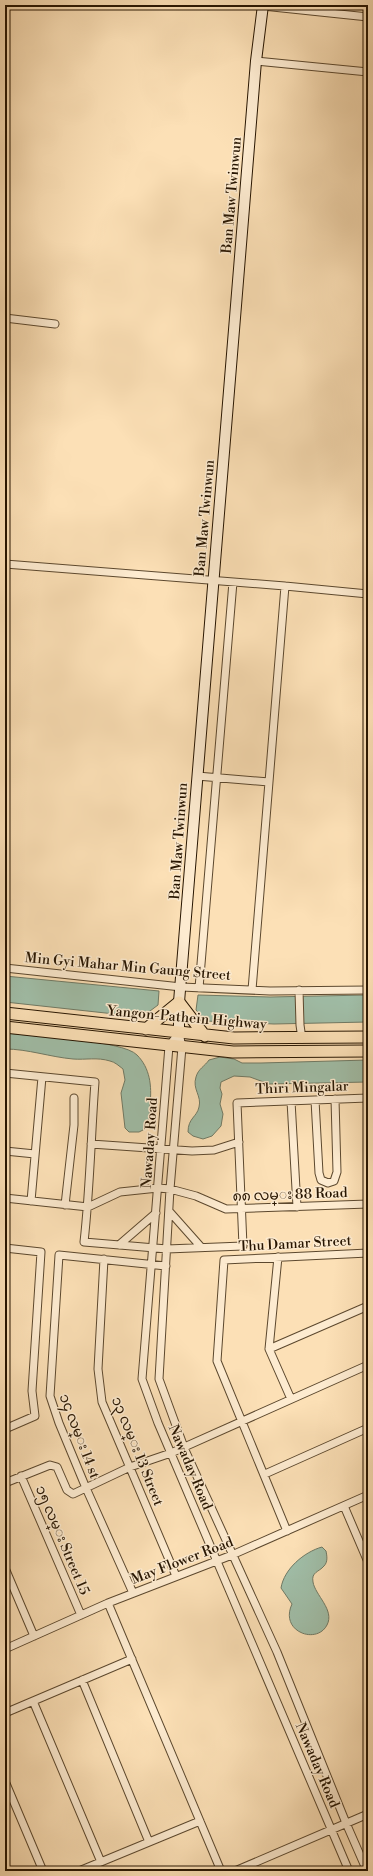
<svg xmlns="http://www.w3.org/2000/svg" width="373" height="1876" viewBox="0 0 373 1876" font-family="'Libre Bodoni','Noto Sans Myanmar',serif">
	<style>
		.water { fill: #a0bea8; stroke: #707a65 }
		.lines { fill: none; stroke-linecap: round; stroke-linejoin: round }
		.street-casing { stroke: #5c482e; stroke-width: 9 }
		.secondary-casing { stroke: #271501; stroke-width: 12 }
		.primary-casing { stroke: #271501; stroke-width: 13 }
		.street { stroke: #fdebd0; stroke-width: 7 }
		.secondary { stroke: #fdebd0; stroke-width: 10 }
		.primary { stroke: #fce0b6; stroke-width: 11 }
		.labels { text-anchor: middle; stroke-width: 3; stroke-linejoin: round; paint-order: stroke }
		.street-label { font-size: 14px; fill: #271501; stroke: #fdebd0 }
	</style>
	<rect width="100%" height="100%" fill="#fce0b6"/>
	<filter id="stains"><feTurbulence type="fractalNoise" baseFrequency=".005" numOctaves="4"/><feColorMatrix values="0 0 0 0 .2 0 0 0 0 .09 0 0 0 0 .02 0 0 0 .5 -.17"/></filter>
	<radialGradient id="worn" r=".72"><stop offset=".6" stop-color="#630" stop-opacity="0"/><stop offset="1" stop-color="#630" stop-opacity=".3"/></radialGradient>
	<path class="water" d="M5,976L159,991L158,1005L142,1017L5,1002Z
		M198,995L270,997L368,995V1022L274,1024L206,1021L196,1010Z
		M5,1033C29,1036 123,1040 137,1055C150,1068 152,1086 150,1104C149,1112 150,1120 147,1128L139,1132H129L125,1128L121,1093L125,1080L123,1069C119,1066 115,1062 110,1061C97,1057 86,1060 73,1059C50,1057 28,1049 5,1049Z
		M220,1057L234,1059L242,1063H261L368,1060V1082L269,1084L250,1077L234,1076L221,1082L220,1088L222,1094L220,1104L223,1114L221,1126L212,1136L203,1139L193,1136L188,1132C188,1118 197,1117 199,1107C202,1096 192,1089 196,1077C198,1069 205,1066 209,1060Z
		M322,1547L326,1551C327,1556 328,1562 324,1566C319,1572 311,1572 313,1582C315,1595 335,1610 327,1625C317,1645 279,1632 292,1604L281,1588C284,1569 304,1552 322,1547Z"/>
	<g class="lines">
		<g class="street-casing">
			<path id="street" d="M263,6L368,17
				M256,61L368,72
				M5,318L55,324
				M5,564L285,586L368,594
				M197,776L269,782
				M5,968L181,987L270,991L368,990
				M199,988L233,582
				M252,990L285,586
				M299,990L300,1025L302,1039
				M179,1033L169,1046L142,1379L158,1423L349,1871
				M179,1033L182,1047L170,1189L159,1379L185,1450L277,1652L346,1823L367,1871
				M5,1073L95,1082C91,1135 90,1189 84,1242L167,1249L243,1246L237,1103L368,1098
				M315,1100L319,1173L321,1180L328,1183L334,1181L337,1172L335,1099
				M291,1101L297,1207
				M91,1144L192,1151L214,1150L239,1142
				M5,1151L35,1154
				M5,1198L88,1207L120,1192L158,1188L170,1189L196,1196L226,1209L368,1204
				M31,1201L42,1077
				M65,1205L74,1125V1098
				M169,1211L201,1247
				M119,1245L156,1213
				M5,1248L41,1252L32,1391L35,1416L5,1429
				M278,1257L269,1349L291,1399
				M104,1259L98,1369L102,1402L176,1576
				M269,1349L368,1306
				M265,1474L368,1428
				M21,1476L81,1615
				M5,1483L50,1465L57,1467L67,1490L73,1494L130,1467L171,1453L368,1365
				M344,1506L368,1562
				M287,1531L217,1361L224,1260L368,1253
				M5,1568L34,1636
				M133,1593L86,1488L59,1423L50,1396L59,1255L166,1266
				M108,1603L221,1871
				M5,1649L108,1603L232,1555L368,1495
				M82,1680L149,1842
				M33,1701L101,1862
				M5,1713L132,1659
				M5,1781L43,1871
				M79,1871L200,1821
				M235,1871L368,1814"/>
		</g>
		<g class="secondary-casing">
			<path id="secondary" d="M179,1033V1002L256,61L263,5"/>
		</g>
		<g class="primary-casing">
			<path id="primary" d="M5,1013L234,1038L368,1037
				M5,1027L233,1052L368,1051
				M146,1029L179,1002L205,1036"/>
		</g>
		<use href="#street" class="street"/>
		<use href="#secondary" class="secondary"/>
		<use href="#primary" class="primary"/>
	</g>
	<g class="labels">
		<g class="street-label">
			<text transform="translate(231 195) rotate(-85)" y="5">Ban Maw Twinwun</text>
			<text transform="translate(204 518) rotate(-85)" y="5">Ban Maw Twinwun</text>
			<text transform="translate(178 841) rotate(-86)" y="5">Ban Maw Twinwun</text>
			<text transform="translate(128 966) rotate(5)" y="5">Min Gyi Mahar Min Gaung Street</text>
			<text transform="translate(187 1017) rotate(5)" y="5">Yangon-Pathein Highway</text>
			<text transform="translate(302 1087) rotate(-2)" y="5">Thiri Mingalar</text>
			<text transform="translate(149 1143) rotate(-86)" y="5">Nawaday Road</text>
			<text transform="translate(290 1194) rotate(-2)" y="5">၈၈ လမ္း 88 Road</text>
			<text transform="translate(295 1243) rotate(-3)" y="5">Thu Damar Street</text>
			<text transform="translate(80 1436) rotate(69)" y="5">၁၄ လမ္း 14 st</text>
			<text transform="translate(138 1451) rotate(68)" y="5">၁၃ လမ္း 13 Street</text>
			<text transform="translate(191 1467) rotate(67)" y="5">Nawaday Road</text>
			<text transform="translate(63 1540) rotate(67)" y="5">၁၅ လမ္း Street 15</text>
			<text transform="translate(182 1560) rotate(-21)" y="5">May Flower Road</text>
			<text transform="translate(318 1765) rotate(67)" y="5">Nawaday Road</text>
		</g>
	</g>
	<rect width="373" height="1876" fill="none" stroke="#fce0b6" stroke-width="20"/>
	<rect x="6" y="6" width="361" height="1864" fill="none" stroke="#271501" stroke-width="2"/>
	<rect x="10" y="10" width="353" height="1856" fill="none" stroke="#271501"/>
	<rect width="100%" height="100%" filter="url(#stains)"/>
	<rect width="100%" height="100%" fill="url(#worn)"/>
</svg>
